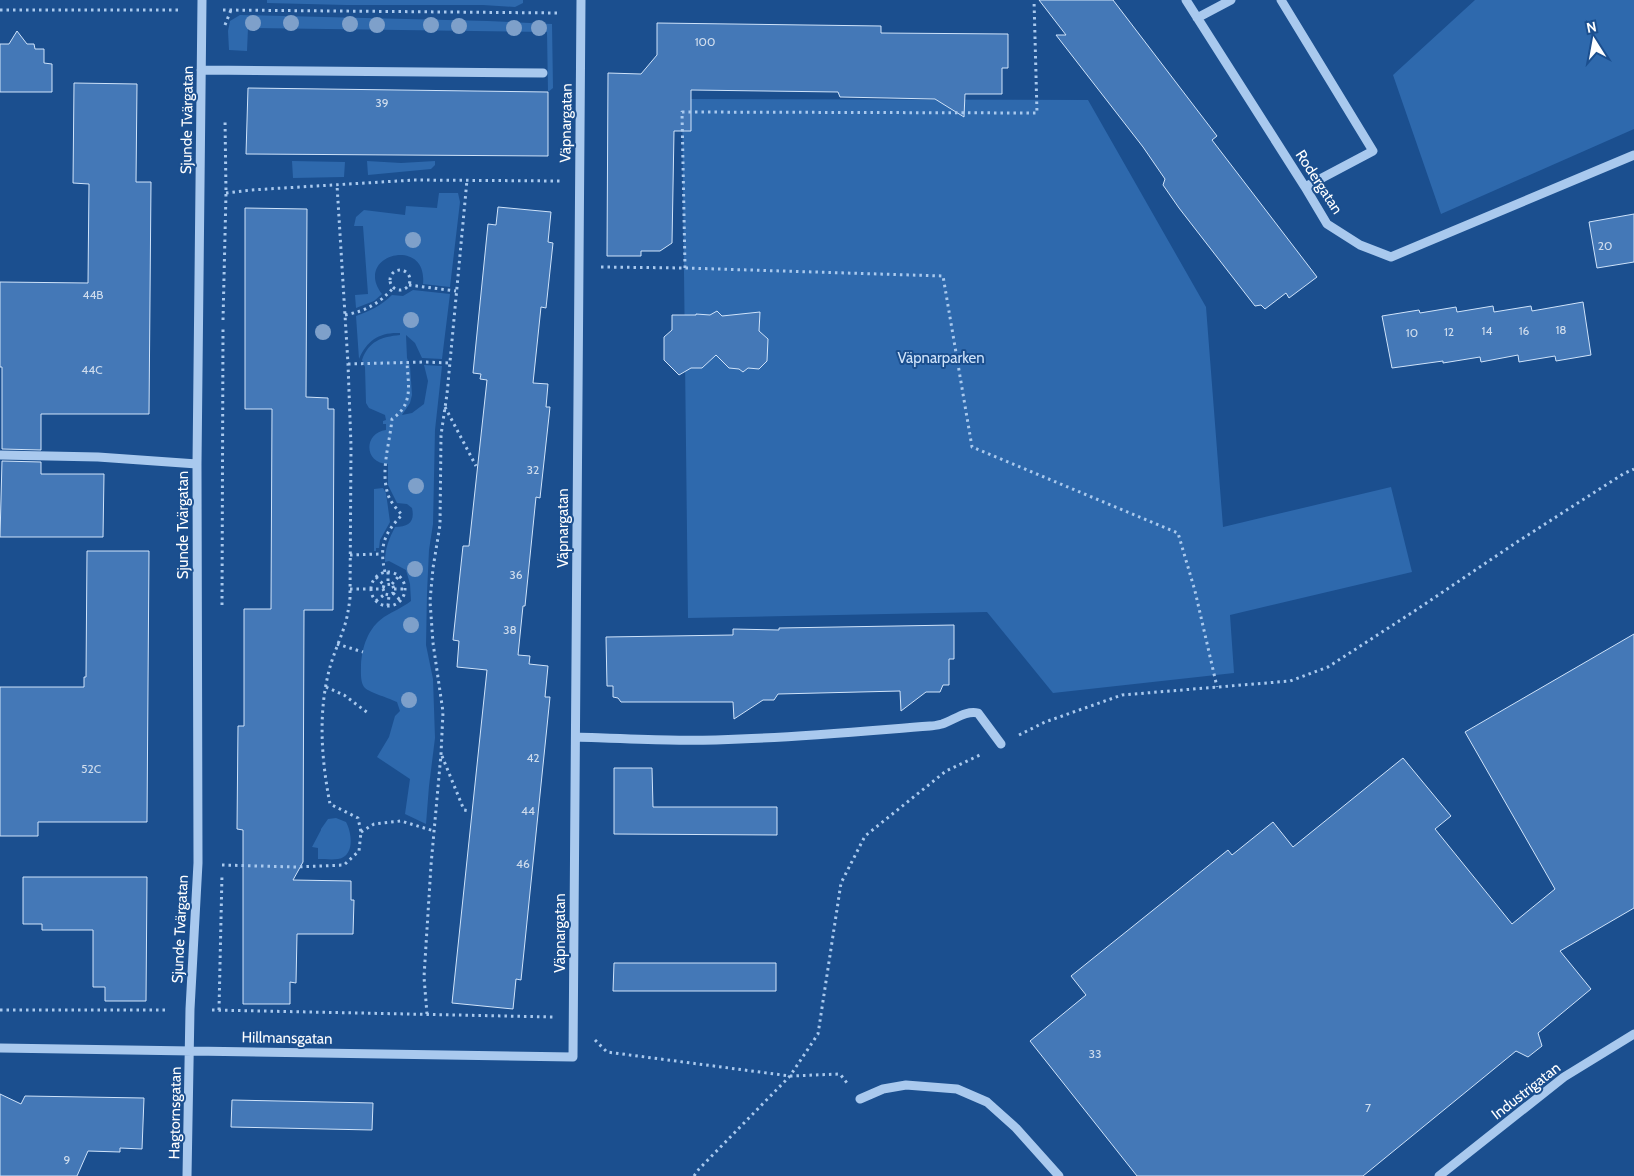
<svg xmlns="http://www.w3.org/2000/svg" width="1634" height="1176" viewBox="0 0 1634 1176" font-family="Cabin,sans-serif">
	<style>
		.green { fill: #2e69ad }
		.building { fill: #4478b7; stroke: #cfe3fa }
		.lines { fill: none; stroke-linecap: round; stroke-linejoin: round }
		.path { stroke: #a9c9ee; stroke-width: 3; stroke-dasharray: 2.5 4; stroke-linecap: butt }
		.minor { stroke: #a9c9ee; stroke-width: 9 }
		.tree { fill: #7ea0ca }
		.labels { text-anchor: middle; stroke-width: 4; stroke-linejoin: round; paint-order: stroke }
		.number-label { font-size: 12px; fill: #d0dded }
		.street-label { font-size: 15px; fill: #fff; stroke: #1b4f8f }
		.park-label { font-size: 15px; fill: #cfe3fa; stroke: #1b4f8f }
	</style>
	<rect width="100%" height="100%" fill="#1b4f8f"/>
	<path class="green" d="M267,0H523V3L515,7L483,5H346L267,3Z
		M1475,0H1634V129L1441,214L1393,75Z
		M240,15L488,21L552,24L553,88L548,92L547,32L248,28L247,51L229,50L228,31L230,21Z
		M682,99L1088,100L1206,307L1223,527L1391,487L1412,572L1230,615L1234,673L1053,693L987,612L688,618Z
		M292,161L345,162L344,177L293,178Z
		M367,161L401,163L435,161V165L431,169L368,175Z
		M439,193H458L460,202L450,287L423,284C428,235 352,255 382,294L374,301L356,308L355,295L368,294L363,226H354L356,217L364,210L405,215L406,206L437,208Z
		M413,290L450,294L442,359L422,358L415,343L406,335L407,358L410,366L412,395L410,403L402,415L412,413L424,404L428,381L424,365L442,366L435,430L433,524L429,550L427,593L426,645L433,679L435,738L429,786L426,824L405,814L410,779L377,757L389,737L395,716L400,711L397,702C391,699 369,692 365,688C360,683 361,672 361,665C362,647 368,628 384,617C393,611 402,608 411,601L410,584L406,570L389,561L385,562C385,548 389,539 395,527C409,527 415,522 412,508L407,504L397,503L388,485V464C364,464 363,433 386,430V424H383V421L386,420L385,415L369,408L366,403L365,367L362,360C369,341 381,337 400,335V333C380,332 367,340 359,359L356,316C370,311 382,305 392,295L403,296Z
		M383,488L386,493L390,522L380,540L379,548H376V551H374V489Z
		M336,818L346,822C352,833 355,856 338,859C332,860 324,859 318,859V848L312,847L321,830V829L328,819Z"/>
	<path class="building" d="M1039,0H1113L1217,136L1212,140L1317,277L1289,298L1286,293L1265,309L1261,305L1255,306L1179,208L1163,185L1165,179L1143,147L1056,35H1066Z
		M657,23L881,26V33L1008,34V68H1002V94H965L964,117L935,99L840,97L838,92L691,90V131H674L672,243L660,251H641V256H607L608,73L641,74L657,55Z
		M17,31L27,44H34L35,49H44V63L52,64V92H0V44H9Z
		M74,83L137,84L136,182H151L149,414H41V450L2,449V367H0V282L88,283L89,184L73,183Z
		M248,88L548,92V156L246,154Z
		M498,207L551,212L548,242L553,243L546,308L541,307L533,383L548,384L546,407H550L540,498L536,497L525,606H523L518,655L530,656L529,664L548,666L545,697H550L524,951L521,980L516,979L513,1009L452,1003L487,670L457,667L459,641L453,640L463,546H469L487,380L480,379L481,374L473,373L488,224L496,225Z
		M245,208L307,209L306,397L328,398V409H334L333,610H304L303,862L293,880L351,881V900H354L353,934H297L296,983L290,982V1004H243V830L237,829L238,726H244V609H271L272,409H245Z
		M1634,214V262L1597,268L1589,222Z
		M1583,302L1591,355L1556,361L1555,356L1519,362L1518,355L1481,362L1480,357L1443,363V361L1392,368L1382,316L1419,310L1420,313L1456,307L1457,312L1493,306L1494,312L1531,306L1532,311Z
		M717,311L722,316L760,312L759,331L768,339L767,361L759,369L748,368L743,372L739,369L729,368L716,355L702,368H691L679,375L664,360V337L672,330V315H696V314L710,315Z
		M2,461L41,462V474H104L103,537H0Z
		M87,551H149L147,822H38V836H0V687H84V677H86Z
		M954,625V659H949V685H943L940,692H926L901,711L900,691L778,694L774,700H763L734,719L733,702H621L618,698L613,697V686H607L606,637L733,635V629L779,630V628Z
		M1634,634V908L1560,951L1591,989L1538,1033L1542,1046L1528,1057L1516,1051L1363,1176H1137L1030,1041L1086,995L1071,976L1228,850L1232,855L1273,822L1293,847L1403,758L1451,816L1435,829L1512,924L1555,889L1465,732Z
		M614,768H652L653,807H777V835L614,834Z
		M23,877H147L146,1001H105V987H93V930H42V924H23Z
		M614,963H776V991H613Z
		M0,1094L21,1104L25,1096L144,1098L142,1149L120,1148V1152L88,1151L77,1176H0Z
		M232,1100L373,1103L372,1130L231,1127Z"/>
	<g class="lines">
		<path class="path" d="M0,10H182
			M223,10L559,13
			M225,25L231,10
			M226,193L251,190L414,180L560,181
			M601,267L685,268L943,276L972,447L1178,533L1195,591L1217,687
			M685,268L682,112L1037,113L1034,0
			M390 280a10 10 0 1 1 20 0a10 10 0 1 1-20 0Z
			M409,285L456,291
			M345,315C366,311 380,303 394,287
			M223,320L226,193L225,119
			M348,364L425,362L450,363
			M445,407L476,466
			M350,555L381,554
			M385,572C379,547 384,533 402,515C396,508 389,501 387,491C381,468 390,442 392,419C414,404 408,385 407,362
			M388,572V584
			M371 589a17 17 0 1 1 34 0a17 17 0 1 1-34 0Z
			M376,577L384,585
			M392,584L399,576
			M350,589H383L385,594L389,595L393,593L394,589L392,584L384,585L383,589
			M394,589H405
			M393,593L401,601
			M376,601L385,594
			M222,605L223,329
			M388,606L389,595
			M337,644L363,652
			M326,687L344,695L368,713
			M1019,735L1045,722L1122,695L1290,681L1328,667L1416,610L1517,542L1623,474L1634,469
			M442,756L464,810L470,811
			M361,832L374,824L401,821L434,831
			M222,865L296,867L344,865L359,851L361,832L358,818L330,804C322,763 318,717 328,675C332,656 341,639 346,621C348,613 349,606 350,598L351,446L348,364L337,185
			M0,1010H168
			M212,1010L553,1017
			M219,1010L222,874
			M427,1014L424,977L431,865L441,754L443,712L433,643L430,601L433,568L440,525L441,435L447,394L467,180
			M595,1040L607,1052L790,1076L840,1074L847,1083
			M694,1176L699,1169L790,1076L818,1034L841,883L865,836L946,771L982,754"/>
		<path class="minor" d="M1186,0L1305,187L1327,224L1360,245L1391,257L1634,155
			M1281,0L1373,151L1305,187
			M1197,18L1231,0
			M201,70L543,73
			M0,455L98,457L197,464
			M576,737C630,739 685,742 740,739C803,737 866,731 930,726C934,726 938,725 942,724C954,720 966,710 978,713L1001,744
			M0,1048L573,1057L581,0
			M860,1099L883,1089L906,1085L957,1089L987,1102L1016,1128L1059,1176
			M187,1176L190,1009L198,863L197,464L202,0
			M1439,1176L1564,1077L1634,1034"/>
	</g>
	<g class="tree">
		<circle cx="253" cy="23" r="8"/>
		<circle cx="291" cy="23" r="8"/>
		<circle cx="350" cy="24" r="8"/>
		<circle cx="377" cy="25" r="8"/>
		<circle cx="431" cy="25" r="8"/>
		<circle cx="459" cy="26" r="8"/>
		<circle cx="514" cy="28" r="8"/>
		<circle cx="539" cy="28" r="8"/>
		<circle cx="413" cy="240" r="8"/>
		<circle cx="411" cy="320" r="8"/>
		<circle cx="323" cy="332" r="8"/>
		<circle cx="416" cy="486" r="8"/>
		<circle cx="415" cy="569" r="8"/>
		<circle cx="411" cy="625" r="8"/>
		<circle cx="409" cy="700" r="8"/>
	</g>
	<g class="labels">
		<g class="number-label">
			<text x="705" y="46">100</text>
			<text x="382" y="107">39</text>
			<text x="1605" y="250">20</text>
			<text x="93" y="299">44B</text>
			<text x="1561" y="334">18</text>
			<text x="1487" y="335">14</text>
			<text x="1524" y="335">16</text>
			<text x="1449" y="336">12</text>
			<text x="1412" y="337">10</text>
			<text x="92" y="374">44C</text>
			<text x="533" y="474">32</text>
			<text x="516" y="579">36</text>
			<text x="510" y="634">38</text>
			<text x="533" y="762">42</text>
			<text x="91" y="773">52C</text>
			<text x="528" y="815">44</text>
			<text x="523" y="868">46</text>
			<text x="1095" y="1058">33</text>
			<text x="1368" y="1112">7</text>
			<text x="67" y="1164">9</text>
		</g>
		<g class="street-label">
			<text transform="translate(187 120) rotate(-89)" y="5">Sjunde Tvärgatan</text>
			<text transform="translate(566 123) rotate(-89)" y="5">Väpnargatan</text>
			<text transform="translate(1319 182) rotate(57)" y="5">Rodergatan</text>
			<text transform="translate(183 525) rotate(-90)" y="5">Sjunde Tvärgatan</text>
			<text transform="translate(563 528) rotate(-90)" y="5">Väpnargatan</text>
			<text transform="translate(180 929) rotate(-87)" y="5">Sjunde Tvärgatan</text>
			<text transform="translate(560 933) rotate(-90)" y="5">Väpnargatan</text>
			<text transform="translate(287 1038) rotate(1)" y="5">Hillmansgatan</text>
			<text transform="translate(1526 1091) rotate(-38)" y="5">Industrigatan</text>
			<text transform="translate(175 1113) rotate(-89)" y="5">Hagtornsgatan</text>
		</g>
		<g class="park-label">
			<text x="941" y="363">Väpnarparken</text>
		</g>
	</g>
	<g transform="translate(1594 40) rotate(349)" stroke="#1b4f8f" stroke-width="4" paint-order="stroke">
	<path d="M0-4L9 19L0 12L-9 19Z" fill="#ffffff"/>
	<text y="-8" font-size="14" font-weight="bold" text-anchor="middle" fill="#ffffff">N</text>
	</g>
</svg>
